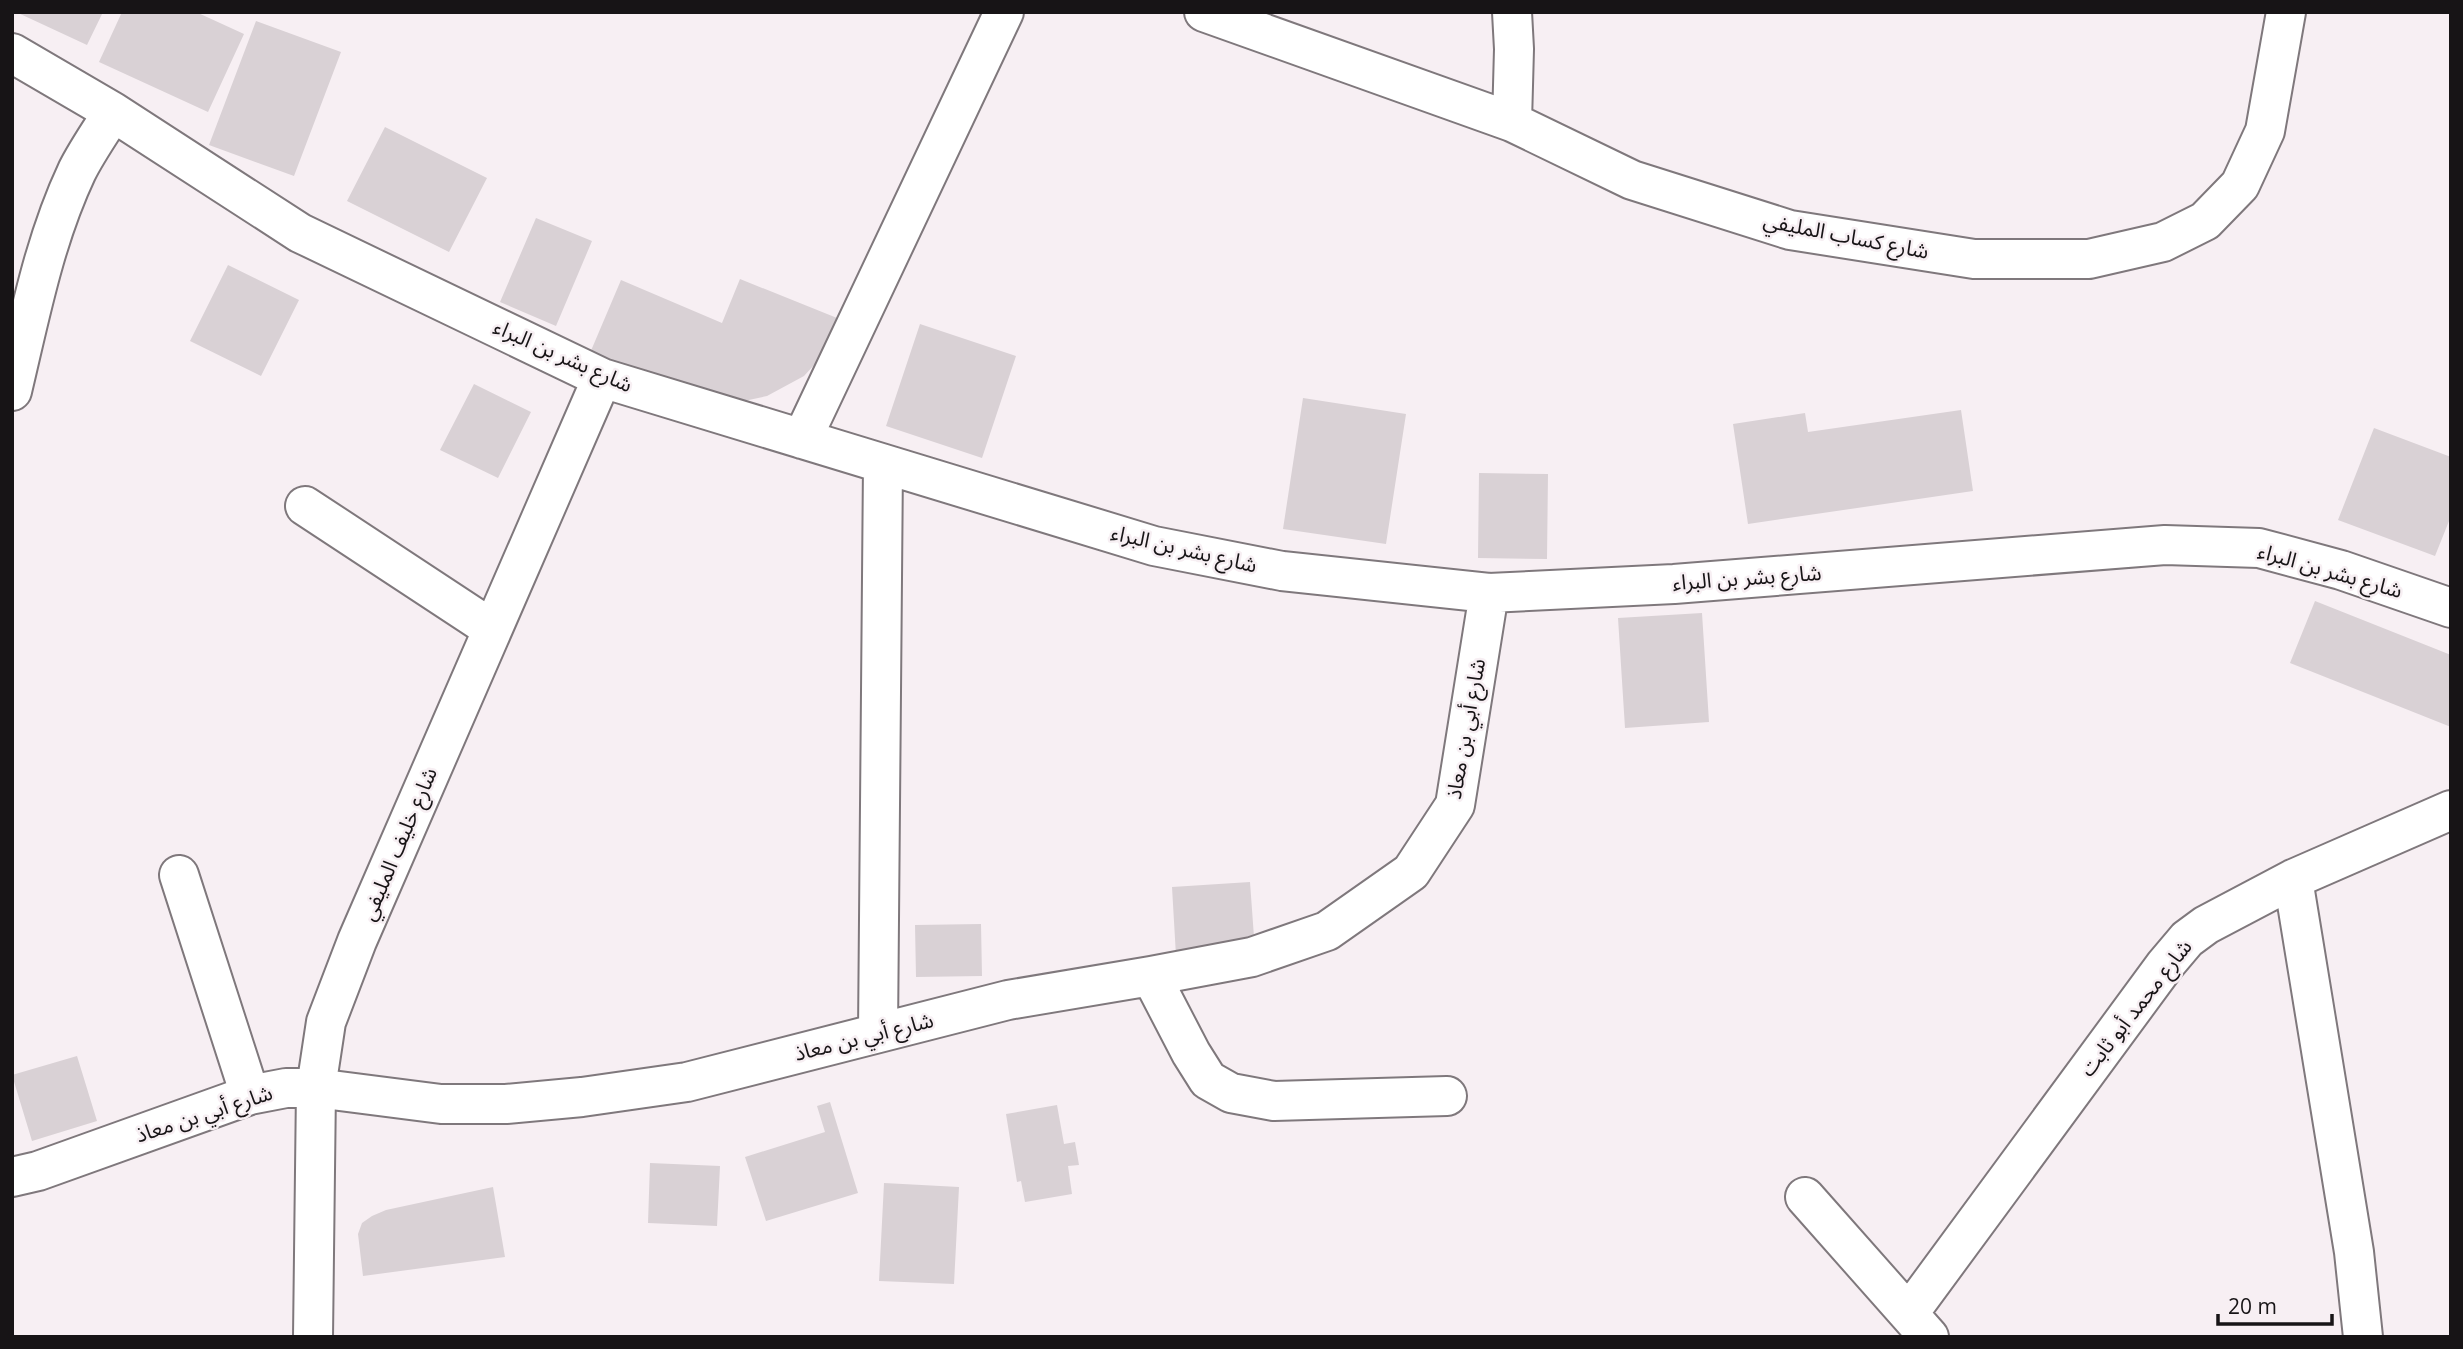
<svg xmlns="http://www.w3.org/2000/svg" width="2463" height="1349" viewBox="0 0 2463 1349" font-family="'Open Sans','Noto Sans Arabic',sans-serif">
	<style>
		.building { fill: #d9d1d5 }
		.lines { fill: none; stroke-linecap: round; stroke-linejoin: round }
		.minor-casing { stroke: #7f787c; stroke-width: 42 }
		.minor { stroke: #fff; stroke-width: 38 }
		.labels { text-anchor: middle; stroke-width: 5; stroke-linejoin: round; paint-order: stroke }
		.street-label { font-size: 21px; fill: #171416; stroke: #f7eff3 }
	</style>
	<rect width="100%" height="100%" fill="#f7eff3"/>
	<path class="building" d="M16,12H103L87,45Z
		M122,12H196L244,34L208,112L99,62Z
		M256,21L341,52L294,176L209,145Z
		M385,127L487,178L449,252L347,201Z
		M536,218L592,241L556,326L500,302Z
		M228,265L299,300L261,376L190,341Z
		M740,279L842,320L826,352L804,376L767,396L730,404L691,396L590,353L621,280L722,323Z
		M920,324L1016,356L982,458L886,426Z
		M474,384L531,412L498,478L440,450Z
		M1303,398L1406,414L1386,544L1283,529Z
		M1961,410L1973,491L1748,524L1733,424L1805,413L1808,432Z
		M2374,428L2451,457V516L2435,556L2338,520Z
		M1479,473L1548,474L1547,559L1478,558Z
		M2315,601L2451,655V727L2290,663Z
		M1702,613L1709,722L1625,728L1618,618Z
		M1250,882L1255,951L1176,956L1172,887Z
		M981,924L982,976L916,977L915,925Z
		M77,1056L97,1121L32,1141L12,1075Z
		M830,1102L858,1193L766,1221L745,1157L825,1132L817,1106Z
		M1057,1105L1064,1144L1075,1142L1079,1165L1068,1166L1072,1194L1025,1202L1021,1181L1017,1182L1006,1114Z
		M650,1163L720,1166L717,1226L648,1223Z
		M884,1183L959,1187L954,1284L879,1281Z
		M493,1187L505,1257L363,1276L358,1234L362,1223L372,1216L386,1210Z"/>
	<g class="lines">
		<g class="minor-casing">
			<path id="minor" d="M1204,12L1512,122L1632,180L1790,230L1974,259H2089L2163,242L2205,221L2240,185L2265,131L2286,12
				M1512,12L1514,49L1512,122
				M12,53L113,112L300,233L602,378L1154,546L1282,571L1489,593L1674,584L2165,545L2259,548L2341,570L2451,608
				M12,391C30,316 44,241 77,171C87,151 101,131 113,112
				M802,439L1004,12
				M305,506L492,629
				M179,875L250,1095
				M2293,879L2354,1252L2363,1337
				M1151,976L1191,1053L1208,1080L1231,1093L1274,1101L1447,1096
				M878,1033L883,464
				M12,1177L38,1171L250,1095L286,1088H316L441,1104H506L582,1097L687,1082L1008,1000L1151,976L1252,957L1327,931L1411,872L1455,805L1489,593
				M1805,1197L1929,1337
				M1909,1313L2165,965L2187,939L2206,925L2293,879L2451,810
				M313,1337L316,1088L326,1022L357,941L602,378"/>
		</g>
		<use href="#minor" class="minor"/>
	</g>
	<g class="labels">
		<g class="street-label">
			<text transform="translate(1846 236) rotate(11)" y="7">شارع كساب المليفي</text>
			<text transform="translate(563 356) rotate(24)" y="7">شارع بشر بن البراء</text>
			<text transform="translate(1184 549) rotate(13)" y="7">شارع بشر بن البراء</text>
			<text transform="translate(2330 571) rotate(16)" y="7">شارع بشر بن البراء</text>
			<text transform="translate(1747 578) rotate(-4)" y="7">شارع بشر بن البراء</text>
			<text transform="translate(1466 729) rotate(-80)" y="7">شارع أبي بن معاذ</text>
			<text transform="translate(399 844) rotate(-67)" y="7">شارع خليف المليفي</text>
			<text transform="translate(2136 1008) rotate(-52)" y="7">شارع محمد أبو ثابت</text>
			<text transform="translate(864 1037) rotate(-14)" y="7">شارع أبي بن معاذ</text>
			<text transform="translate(204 1114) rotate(-18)" y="7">شارع أبي بن معاذ</text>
		</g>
	</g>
	<rect width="2463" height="1349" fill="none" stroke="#171416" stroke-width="28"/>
	<path d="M2218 1314v10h114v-10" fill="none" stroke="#171416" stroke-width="3.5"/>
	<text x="2228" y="1314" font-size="21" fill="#171416" stroke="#f7eff3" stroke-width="5" paint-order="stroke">20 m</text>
</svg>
